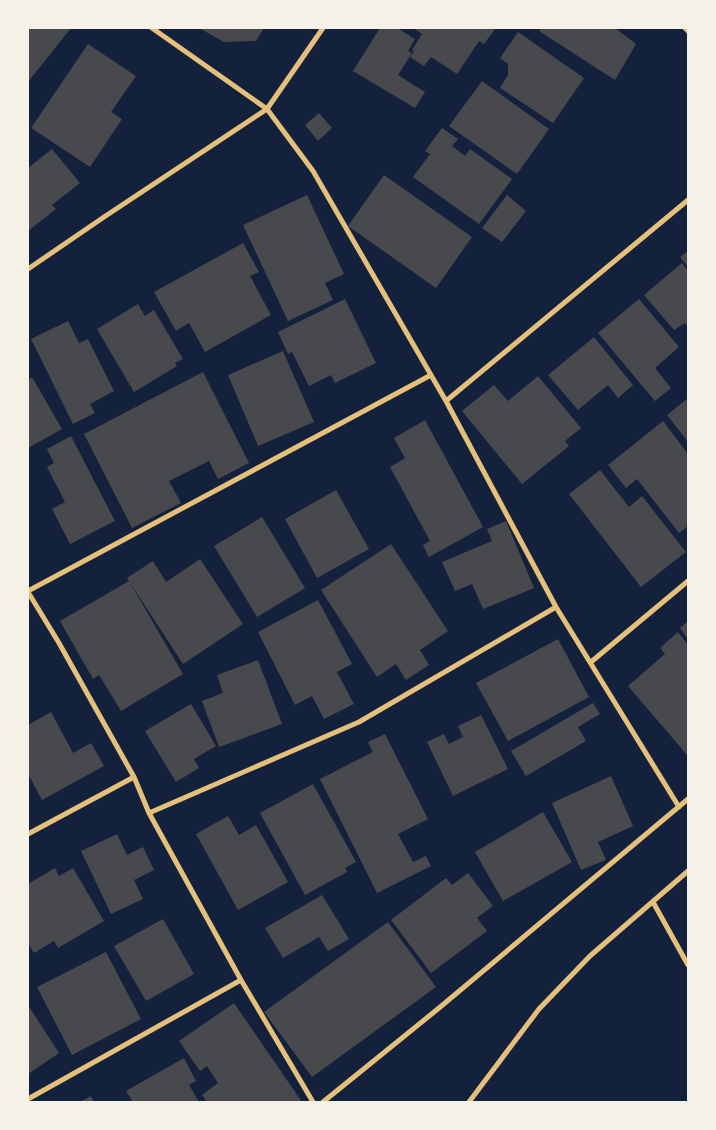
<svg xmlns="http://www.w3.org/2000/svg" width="716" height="1130" viewBox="0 0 716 1130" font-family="Karla,sans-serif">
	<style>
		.building { fill: #48494c }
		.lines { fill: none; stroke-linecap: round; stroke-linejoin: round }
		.minor { stroke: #e5c07b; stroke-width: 5 }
	</style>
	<rect width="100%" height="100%" fill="#14213d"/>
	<path class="building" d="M28,28H71L28,82Z
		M199,28H264L256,41L224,42Z
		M380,28H397L415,39L408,51L412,53L398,75L425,92L415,108L353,71Z
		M413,28H493L495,29L484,44L479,41L457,74L431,57L424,66L410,57L414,52L412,50L422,34Z
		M541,28H615L636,44L615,80L539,31Z
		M518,32L584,78L553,123L500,88L508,75V64L500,58Z
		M88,44L136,76L111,112L122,119L90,167L31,128Z
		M482,81L549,129L517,174L449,126Z
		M319,113L332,128L318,141L305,125Z
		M442,128L458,139L452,146L465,156L470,149L512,179L479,224L413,177L430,154L425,151Z
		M52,149L80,183L52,205L56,209L28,231V168Z
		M384,175L472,237L436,288L348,226Z
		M307,195L344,274L325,283L333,300L288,321L243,225Z
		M507,195L526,211L502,242L482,228Z
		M243,243L259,272L250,276L271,315L205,352L189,323L176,331L154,292Z
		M688,251V267L680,257Z
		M682,263L688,271V327L685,323L674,330L644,295Z
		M345,299L376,363L335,383L331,375L309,386L292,352L288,354L278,332Z
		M639,299L679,347L655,368L671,388L655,401L598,333Z
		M138,304L145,316L154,310L183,359L175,363L177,366L134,392L97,329Z
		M68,321L79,343L88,339L114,391L90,404L95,413L73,424L31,339Z
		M594,337L633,385L618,398L608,385L578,410L548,375Z
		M283,351L314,422L258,446L228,375Z
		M203,372L249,463L218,479L209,461L169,481L181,503L132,528L84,434Z
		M538,376L581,428L565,441L569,446L522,484L462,411L494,385L508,401Z
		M32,377L62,429L28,448V380Z
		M688,398V442L667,415Z
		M425,420L483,527L429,557L423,545L430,541L390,467L405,458L394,438Z
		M663,421L688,454V526L679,533L637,479L626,488L608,465Z
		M71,436L115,521L70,544L52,509L65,502L47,467L54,463L47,449Z
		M600,470L629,507L642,496L686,552L641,587L569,494Z
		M336,490L369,549L317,578L285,519Z
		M262,517L305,588L257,617L214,546Z
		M506,521L534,588L483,609L472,584L455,591L442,562L492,541L487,529Z
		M391,544L448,631L420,650L429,665L406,680L396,664L377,677L321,590Z
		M200,559L243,624L183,664L127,578L153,561L166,582Z
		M129,581L183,674L121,711L99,675L93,679L60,621Z
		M318,600L352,664L337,672L354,704L324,719L312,696L295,705L258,632Z
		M688,621V639L680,628Z
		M678,632L688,645V756L628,686L665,654L660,648Z
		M558,639L589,697L508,741L476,683Z
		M258,660L282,724L219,747L202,701L223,693L217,675Z
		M593,703L600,714L578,727L586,741L526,776L511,751Z
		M191,704L216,746L194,759L199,768L176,782L145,731Z
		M51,712L73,753L91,743L104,766L42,800L28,774V725Z
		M481,715L508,769L453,796L427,742L444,734L449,744L463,737L458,726Z
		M385,734L428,819L398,834L413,862L426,856L431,866L377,893L320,779L373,752L368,742Z
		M611,776L633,826L598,842L606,860L581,870L552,803Z
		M313,784L356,862L345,868L347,872L305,895L260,813Z
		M543,812L572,862L503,901L475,852Z
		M228,816L239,835L256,825L288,882L238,910L196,834Z
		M117,834L127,855L143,847L154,870L134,880L143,899L111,914L81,851Z
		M55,868L59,876L73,868L104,921L58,948L54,941L34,953L28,943V884Z
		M468,873L493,906L477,918L487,931L431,973L391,920L446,878L452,885Z
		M322,895L349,939L328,951L319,937L283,958L265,928Z
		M163,919L194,974L146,1001L114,946Z
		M388,922L436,987L312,1077L264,1012Z
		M106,952L141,1019L72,1055L37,987Z
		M234,1003L302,1102H207L202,1095L218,1083L207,1066L200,1071L179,1041Z
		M28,1005L59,1053L28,1074Z
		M184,1058L196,1081L189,1085L199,1102H133L126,1091Z
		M91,1096L94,1102H80Z"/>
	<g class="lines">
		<path class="minor" d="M152,28L267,109L313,171L446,401L556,607L679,807
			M685,28L688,31
			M28,269L104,217L267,109L323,28
			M446,401L688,200
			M28,591L431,375
			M28,592L59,643L134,777L149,813L241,980L313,1102
			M591,662L688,581
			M149,813L359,722L556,607
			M28,834L134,777
			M653,902L688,965
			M28,1099L241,980
			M323,1102L439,1008L688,799
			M469,1102L539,1009L590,956L688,871"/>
	</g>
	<rect width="716" height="1130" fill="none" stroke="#f6f1e7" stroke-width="58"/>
</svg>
